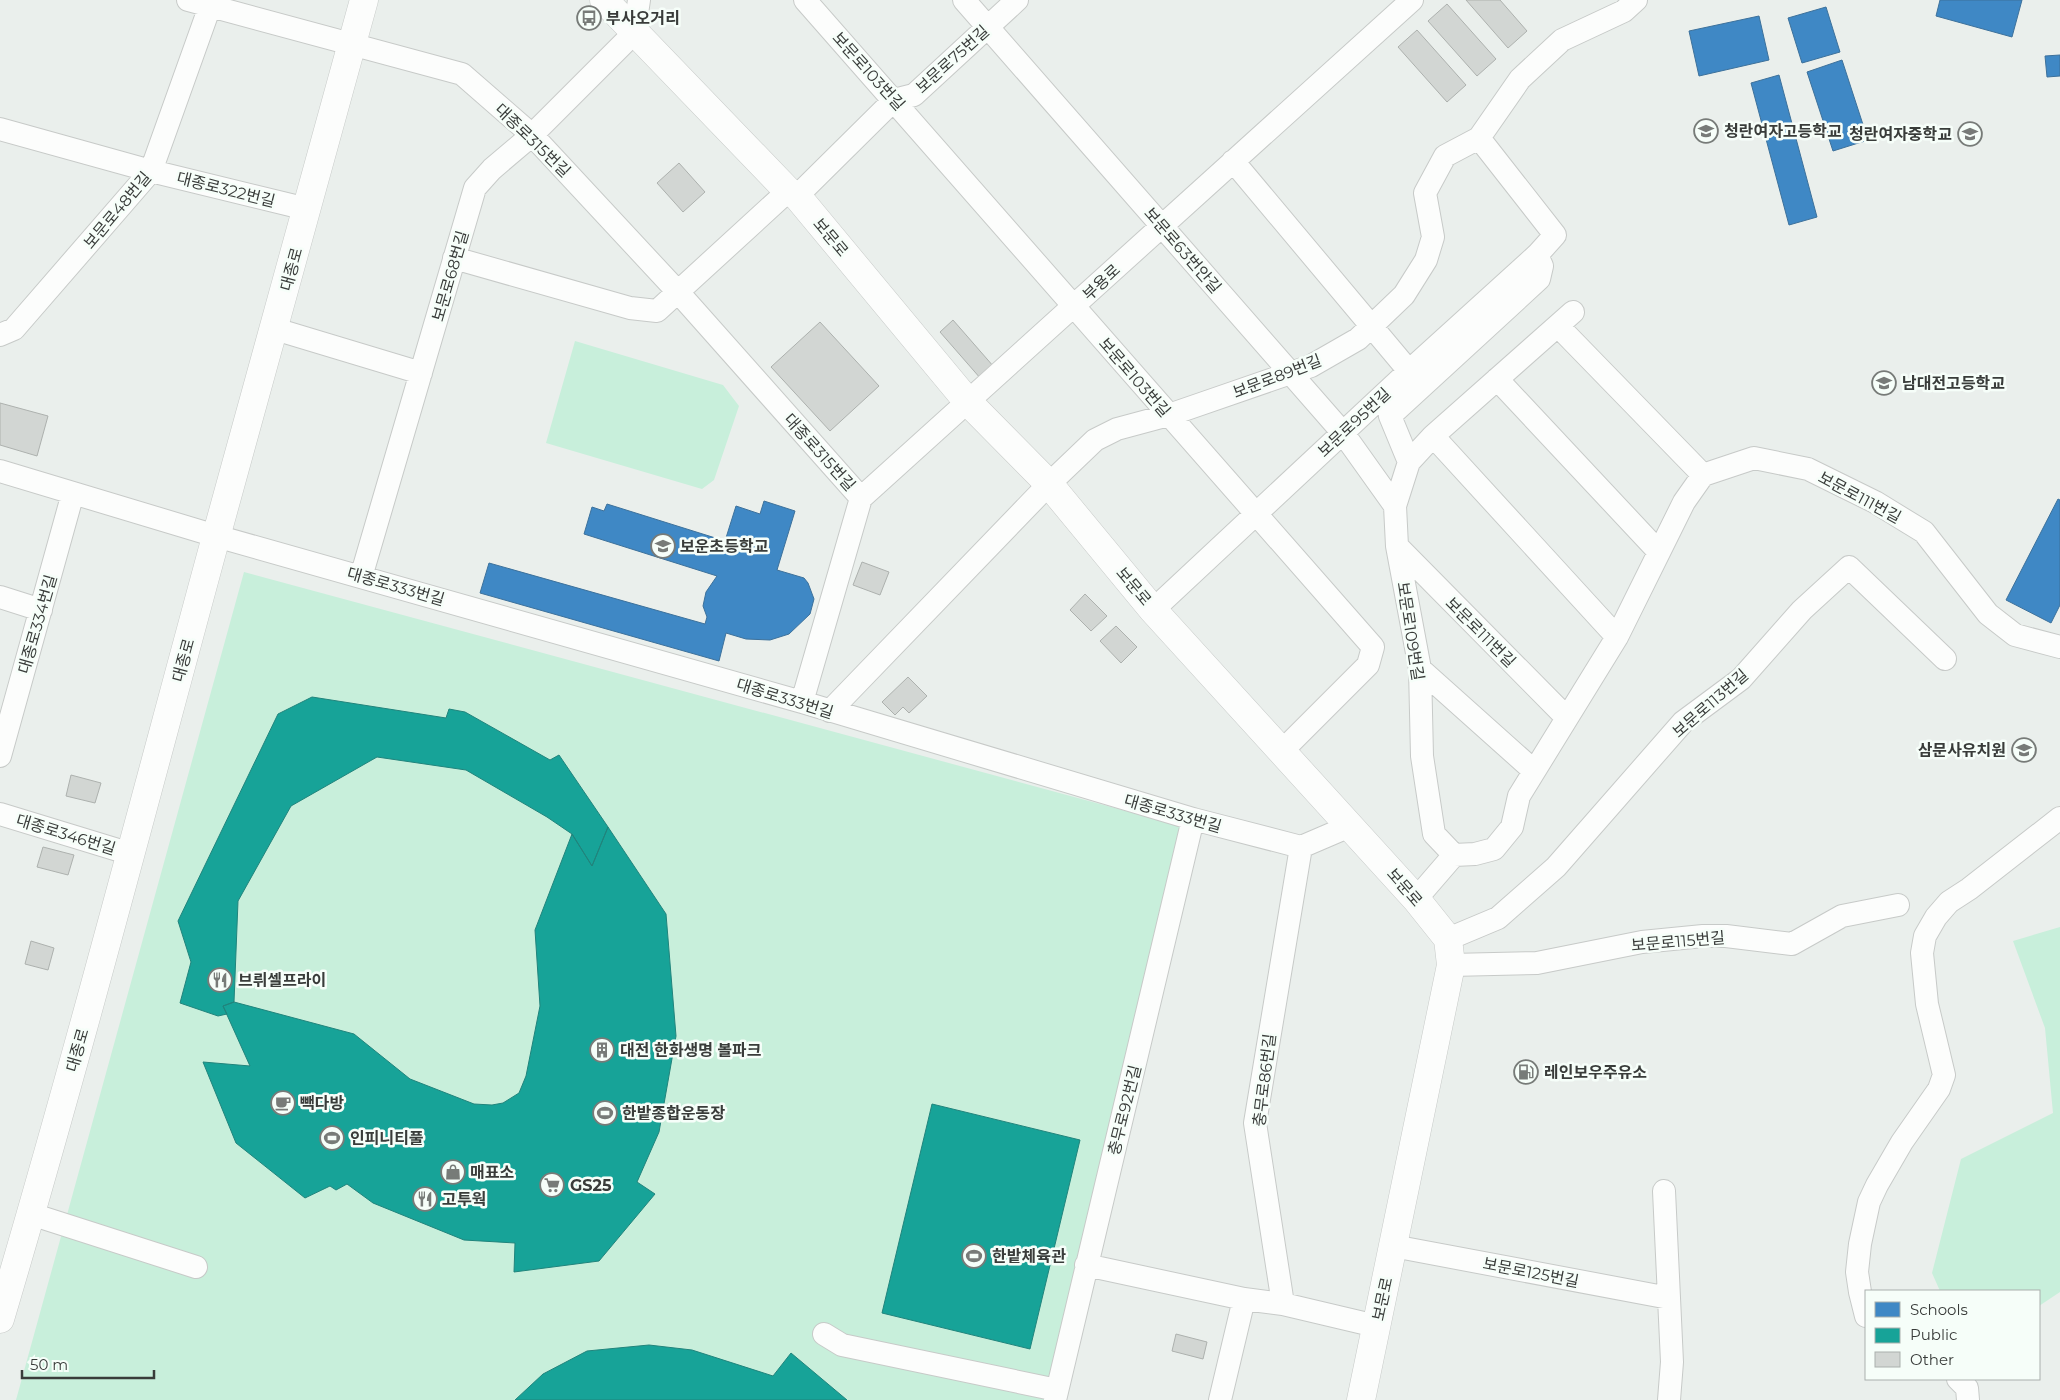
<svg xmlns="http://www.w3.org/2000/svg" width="2060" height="1400" viewBox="0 0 2060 1400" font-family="Montserrat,'Noto Sans KR',sans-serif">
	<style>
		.green { fill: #c8efdb }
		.schools { fill: #3f88c5; stroke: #3d719b }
		.public { fill: #17a398; stroke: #21847c }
		.building { fill: #d2d6d3; stroke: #adb1ae }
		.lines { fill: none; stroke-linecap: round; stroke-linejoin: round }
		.minor-casing { stroke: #c7cac8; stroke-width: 24 }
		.major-casing { stroke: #c7cac8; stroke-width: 29 }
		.minor { stroke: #fcfdfc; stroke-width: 22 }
		.major { stroke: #fcfdfc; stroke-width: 28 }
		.labels { text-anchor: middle; stroke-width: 5; stroke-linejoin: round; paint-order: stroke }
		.poi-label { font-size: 16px; font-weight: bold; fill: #393c3a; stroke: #f6fef9; text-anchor: start }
		.street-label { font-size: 16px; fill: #393c3a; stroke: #f6fef9 }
	</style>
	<rect width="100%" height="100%" fill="#eaefec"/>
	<path class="green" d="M575,341L723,385L739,406L714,480L702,489L546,443Z
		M244,572L1185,827L1045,1400H16Z
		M2060,927V1292L2039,1306V1291H1940L1932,1273L1961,1159L2053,1113L2045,1028L2013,941Z"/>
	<path class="schools" d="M1940,0H2022L2012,37L1936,16Z
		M1826,7L1840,52L1802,63L1788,18Z
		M1759,16L1769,60L1699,76L1689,31Z
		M2060,55V76L2047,77L2045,56Z
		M1842,60L1868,140L1833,151L1807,72Z
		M1779,75L1817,217L1789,225L1751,83Z
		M2058,499L2060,500V605L2051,623L2006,600Z
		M764,501L795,511L777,570L804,578L808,583L814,599L810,614L789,634L770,640L746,639L726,633L719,661L480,593L489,563L705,624L707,617L703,606L706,592L717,576L584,534L592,507L604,511L607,504L725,541L736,506L760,514Z"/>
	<path class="public" d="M312,697L446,718L449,709L465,712L550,760L559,755L608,827L592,866L572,834L547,817L466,770L377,757L291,806L238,901L234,1002L223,1006L227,1014L218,1016L180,1003L191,962L178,921L278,714Z
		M608,827L666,914L676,1036L659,1132L637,1182L655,1194L599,1261L514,1272L515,1243L464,1240L373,1203L347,1184L336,1190L330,1186L305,1198L236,1143L203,1062L250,1066L223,1006L234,1002L354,1034L410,1079L474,1104L492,1105L503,1103L519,1093L526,1076L540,1006L535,930L572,834L592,866Z
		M932,1104L1080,1140L1030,1349L882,1313Z
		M649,1345L692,1350L773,1376L791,1353L847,1400H515L543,1374L587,1351Z"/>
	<path class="building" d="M1466,0H1500L1527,31L1508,48Z
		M1447,4L1496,59L1477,76L1428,21Z
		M1417,30L1466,85L1447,102L1398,47Z
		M679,163L705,192L683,212L657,183Z
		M953,320L994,367L981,379L940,332Z
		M820,322L879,386L830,431L771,367Z
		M0,403L48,416L37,456L0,445Z
		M862,562L889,572L880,595L853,585Z
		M1085,594L1107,616L1091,631L1070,610Z
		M1116,626L1137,647L1121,663L1100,641Z
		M908,677L927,696L909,713L903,707L895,715L882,702Z
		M71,775L101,783L95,803L66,796Z
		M43,847L74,855L68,875L37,867Z
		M31,941L54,948L48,970L25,964Z
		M1176,1334L1207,1342L1203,1359L1172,1351Z"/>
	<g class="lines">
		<g class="minor-casing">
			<path id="minor" d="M188,0L462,74L532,135L678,292L861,498L802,702
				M805,0L1373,647L1368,665L1282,751
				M964,0L1343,433L1395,506
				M0,129L151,171L307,209
				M1233,161L1409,371
				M797,196L894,100L914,95L1017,0
				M454,258L630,308L657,311L788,191
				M1558,326L1703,475
				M275,329L421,373
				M0,335L14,329L151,171L210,6L208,0
				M1497,379L1659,552
				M1433,436L1617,637
				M1409,462L1390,416L1539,279L1542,266L1537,255
				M0,471L216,536L802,702L1193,819L1301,847L1350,826
				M861,498L1412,0
				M1397,546L1566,717
				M361,577L475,188L492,169L532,135L634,33L639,0
				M0,597L41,610
				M1153,610L1409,371L1537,255L1555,235L1479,138
				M1420,669L1533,770
				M830,711L1049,484L1095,440L1117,429L1169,415L1311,366L1358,339L1404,295L1426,260L1433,237L1425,193L1445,156L1479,138L1520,79L1562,40L1624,11L1636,0
				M0,756L73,493
				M0,814L131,854
				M1454,855L1434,834L1422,756L1420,669L1397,546L1395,506L1409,462L1433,436L1573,312
				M1416,899L1454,855L1475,854L1494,849L1512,827L1519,796L1617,637L1684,502L1703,475L1754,458L1808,469L1875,502L1924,532L1988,614L2015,635L2060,647
				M1448,939L1498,918L1556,867L1683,722L1741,679L1802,610L1849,567L1945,659
				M1451,965L1537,963L1642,942L1703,936H1726L1792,944L1842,916L1898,905
				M1664,1191L1672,1362L1669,1400
				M31,1214L196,1267
				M1393,1246L1669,1298
				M1086,1265L1244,1299L1283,1304L1376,1326
				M1283,1304L1255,1123L1301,847
				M1866,1316L1860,1292L1857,1272L1860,1244L1869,1202L1877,1185L1902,1142L1939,1089L1944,1075L1927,1004L1922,953L1925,936L1936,917L1949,902L1969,889L2060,818
				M824,1334L842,1345L1057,1390
				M1958,1379L1967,1388L1968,1400
				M1055,1400L1193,819
				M1220,1400L1244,1299"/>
		</g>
		<g class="major-casing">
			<path id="major" d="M604,0L788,191L797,196L968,402L1049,484L1153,610L1416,899L1448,939L1451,965L1361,1400
				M0,1319C77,1060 145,798 216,537C265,358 315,179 364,0"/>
		</g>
		<use href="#minor" class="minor"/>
		<use href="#major" class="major"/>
	</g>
	<defs>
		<g id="bus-ring" transform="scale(1.25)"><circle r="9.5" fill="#f6fef9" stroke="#777b78" stroke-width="1.5"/><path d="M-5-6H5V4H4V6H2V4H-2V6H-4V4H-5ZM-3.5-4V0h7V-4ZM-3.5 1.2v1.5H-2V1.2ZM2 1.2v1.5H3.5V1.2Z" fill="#777b78"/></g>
		<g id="school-ring" transform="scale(1.25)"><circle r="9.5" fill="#f6fef9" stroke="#777b78" stroke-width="1.5"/><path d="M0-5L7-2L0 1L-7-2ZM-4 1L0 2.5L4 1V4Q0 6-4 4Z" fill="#777b78"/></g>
		<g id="restaurant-ring" transform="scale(1.25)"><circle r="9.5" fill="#f6fef9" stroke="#777b78" stroke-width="1.5"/><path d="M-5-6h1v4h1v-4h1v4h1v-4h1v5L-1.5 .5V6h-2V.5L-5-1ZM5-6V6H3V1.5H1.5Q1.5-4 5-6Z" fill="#777b78"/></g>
		<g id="building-ring" transform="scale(1.25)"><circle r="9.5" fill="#f6fef9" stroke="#777b78" stroke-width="1.5"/><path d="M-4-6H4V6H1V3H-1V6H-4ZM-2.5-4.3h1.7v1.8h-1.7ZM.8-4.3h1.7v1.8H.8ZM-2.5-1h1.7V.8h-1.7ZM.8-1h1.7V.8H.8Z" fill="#777b78"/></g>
		<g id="fuel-ring" transform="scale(1.25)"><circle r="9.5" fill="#f6fef9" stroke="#777b78" stroke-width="1.5"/><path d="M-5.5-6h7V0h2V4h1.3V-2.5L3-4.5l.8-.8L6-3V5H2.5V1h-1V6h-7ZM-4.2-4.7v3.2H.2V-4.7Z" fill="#777b78"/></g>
		<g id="cafe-ring" transform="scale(1.25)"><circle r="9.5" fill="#f6fef9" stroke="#777b78" stroke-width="1.5"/><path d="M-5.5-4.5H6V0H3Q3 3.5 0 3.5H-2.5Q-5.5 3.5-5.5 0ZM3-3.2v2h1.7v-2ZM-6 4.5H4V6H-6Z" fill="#777b78"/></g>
		<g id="stadium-ring" transform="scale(1.25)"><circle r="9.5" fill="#f6fef9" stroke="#777b78" stroke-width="1.5"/><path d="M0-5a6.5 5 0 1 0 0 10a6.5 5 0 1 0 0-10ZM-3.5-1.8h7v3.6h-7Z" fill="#777b78"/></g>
		<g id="shop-ring" transform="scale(1.25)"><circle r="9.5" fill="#f6fef9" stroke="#777b78" stroke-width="1.5"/><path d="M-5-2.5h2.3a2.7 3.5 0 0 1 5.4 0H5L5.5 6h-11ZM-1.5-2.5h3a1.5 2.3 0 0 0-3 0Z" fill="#777b78"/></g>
		<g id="supermarket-ring" transform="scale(1.25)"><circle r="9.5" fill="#f6fef9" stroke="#777b78" stroke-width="1.5"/><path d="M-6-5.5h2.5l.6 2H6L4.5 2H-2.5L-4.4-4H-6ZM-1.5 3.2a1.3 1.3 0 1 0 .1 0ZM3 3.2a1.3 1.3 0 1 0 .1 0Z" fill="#777b78"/></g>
	</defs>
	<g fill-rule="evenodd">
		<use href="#bus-ring" x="589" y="18"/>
		<use href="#school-ring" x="1706" y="131"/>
		<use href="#school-ring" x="1970" y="134"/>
		<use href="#school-ring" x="1884" y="383"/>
		<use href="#school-ring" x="663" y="546"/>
		<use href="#school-ring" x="2024" y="750"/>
		<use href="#restaurant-ring" x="220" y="980"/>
		<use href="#building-ring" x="602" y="1050"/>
		<use href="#fuel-ring" x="1526" y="1072"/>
		<use href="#cafe-ring" x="283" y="1103"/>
		<use href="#stadium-ring" x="605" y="1113"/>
		<use href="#stadium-ring" x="332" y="1138"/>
		<use href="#shop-ring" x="453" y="1172"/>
		<use href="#supermarket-ring" x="552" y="1185"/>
		<use href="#restaurant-ring" x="425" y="1199"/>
		<use href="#stadium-ring" x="974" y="1256"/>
	</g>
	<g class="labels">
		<g class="poi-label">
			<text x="606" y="24">부사오거리</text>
			<text x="1724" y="137">청란여자고등학교</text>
			<text x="1952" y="140" text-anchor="end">청란여자중학교</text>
			<text x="1902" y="389">남대전고등학교</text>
			<text x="680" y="552">보운초등학교</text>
			<text x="2006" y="756" text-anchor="end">삼문사유치원</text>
			<text x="238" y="986">브뤼셀프라이</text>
			<text x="620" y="1056">대전 한화생명 볼파크</text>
			<text x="1544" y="1078">레인보우주유소</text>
			<text x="300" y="1109">빽다방</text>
			<text x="622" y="1119">한밭종합운동장</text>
			<text x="350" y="1144">인피니티풀</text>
			<text x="470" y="1178">매표소</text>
			<text x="570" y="1191">GS25</text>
			<text x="442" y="1205">고투웍</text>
			<text x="992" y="1262">한밭체육관</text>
		</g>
		<g class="street-label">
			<text transform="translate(952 59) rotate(-42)" y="6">보문로75번길</text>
			<text transform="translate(869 71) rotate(48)" y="6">보문로103번길</text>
			<text transform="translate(533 140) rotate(44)" y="6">대종로315번길</text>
			<text transform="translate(226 189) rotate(14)" y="6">대종로322번길</text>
			<text transform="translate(117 210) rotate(-50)" y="6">보문로48번길</text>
			<text transform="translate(831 237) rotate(50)" y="6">보문로</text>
			<text transform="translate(1183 250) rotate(49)" y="6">보문로63번안길</text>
			<text transform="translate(291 269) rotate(-75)" y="6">대종로</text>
			<text transform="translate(450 276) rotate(-74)" y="6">보문로68번길</text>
			<text transform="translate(1101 282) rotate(-43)" y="6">부용로</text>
			<text transform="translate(1277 376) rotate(-21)" y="6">보문로89번길</text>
			<text transform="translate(1135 377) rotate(49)" y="6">보문로103번길</text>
			<text transform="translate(1354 422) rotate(-43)" y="6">보문로95번길</text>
			<text transform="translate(820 452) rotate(48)" y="6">대종로315번길</text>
			<text transform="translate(1860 497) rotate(28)" y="6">보문로111번길</text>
			<text transform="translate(396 586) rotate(16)" y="6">대종로333번길</text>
			<text transform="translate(1134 586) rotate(50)" y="6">보문로</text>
			<text transform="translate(37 624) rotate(-74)" y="6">대종로334번길</text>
			<text transform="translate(1411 631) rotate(81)" y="6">보문로109번길</text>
			<text transform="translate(1481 632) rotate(45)" y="6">보문로111번길</text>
			<text transform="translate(183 660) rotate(-75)" y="6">대종로</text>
			<text transform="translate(785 698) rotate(17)" y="6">대종로333번길</text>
			<text transform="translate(1710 703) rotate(-41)" y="6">보문로113번길</text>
			<text transform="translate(1173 813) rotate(16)" y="6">대종로333번길</text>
			<text transform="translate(66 834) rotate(17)" y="6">대종로346번길</text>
			<text transform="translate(1405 887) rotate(49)" y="6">보문로</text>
			<text transform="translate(1678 941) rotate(-5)" y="6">보문로115번길</text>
			<text transform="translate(77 1050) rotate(-74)" y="6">대종로</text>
			<text transform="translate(1264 1080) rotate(-83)" y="6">충무로86번길</text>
			<text transform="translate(1124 1110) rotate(-76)" y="6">충무로92번길</text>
			<text transform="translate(1531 1272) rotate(11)" y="6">보문로125번길</text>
			<text transform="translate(1382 1299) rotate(-78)" y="6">보문로</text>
		</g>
	</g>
	<rect x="1865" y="1290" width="175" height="90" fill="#f6fef9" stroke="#aab0ad"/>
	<rect x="1875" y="1302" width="25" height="15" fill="#3f88c5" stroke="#aab0ad"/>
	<text x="1910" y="1315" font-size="15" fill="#393c3a">Schools</text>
	<rect x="1875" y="1328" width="25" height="15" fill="#17a398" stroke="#aab0ad"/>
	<text x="1910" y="1340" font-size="15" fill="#393c3a">Public</text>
	<rect x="1875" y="1352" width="25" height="15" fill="#d2d6d3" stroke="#aab0ad"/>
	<text x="1910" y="1365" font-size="15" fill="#393c3a">Other</text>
	<path d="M22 1370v8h132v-8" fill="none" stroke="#393c3a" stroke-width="2.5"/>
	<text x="30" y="1370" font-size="15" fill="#393c3a" stroke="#f6fef9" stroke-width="4" paint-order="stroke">50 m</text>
</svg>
